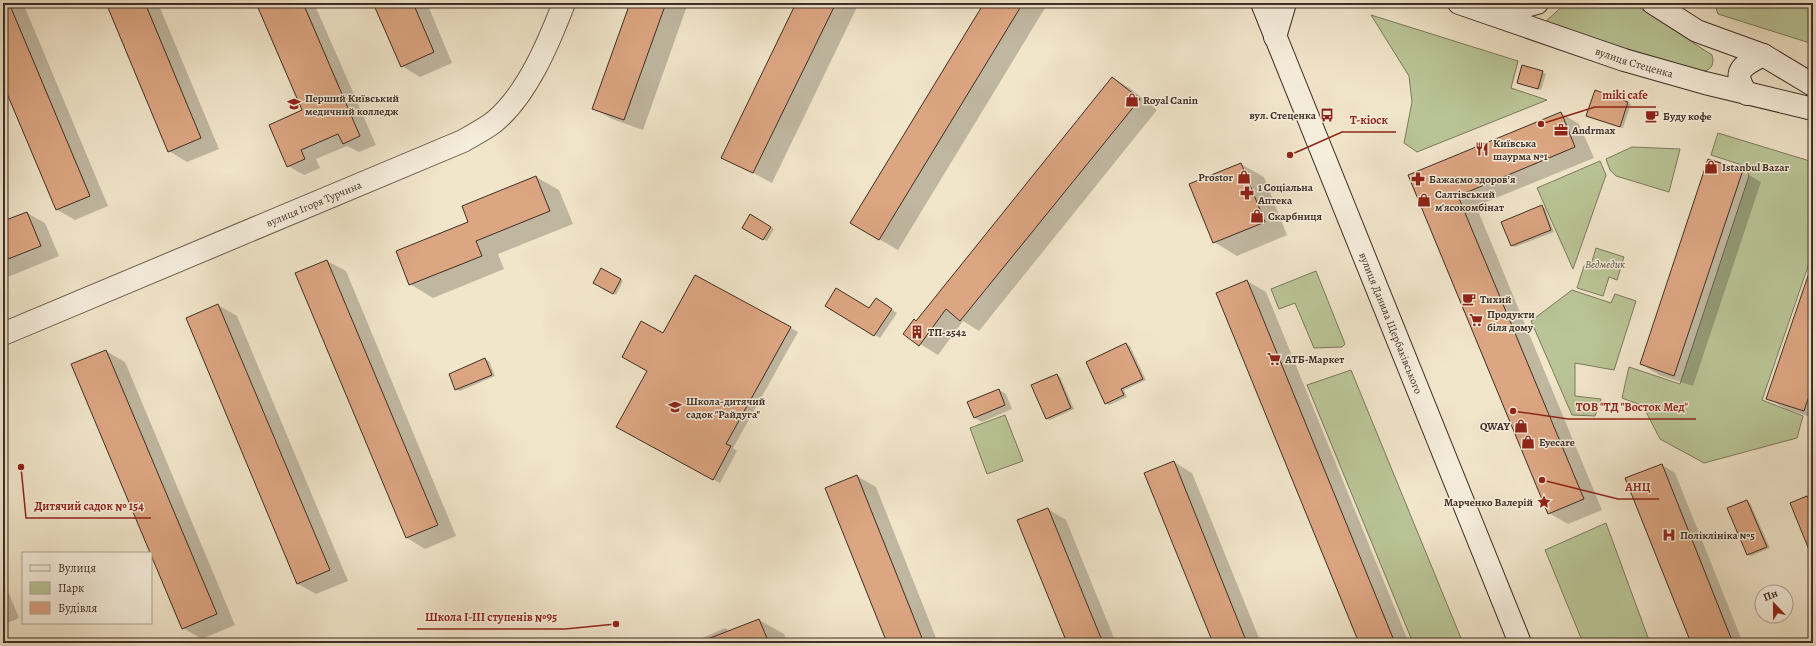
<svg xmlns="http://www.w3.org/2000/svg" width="1816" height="646" viewBox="0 0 1816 646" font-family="Alegreya,serif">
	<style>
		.green { fill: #bac597; stroke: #7c7a5e }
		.shadow { fill: #0003 }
		.building { fill: #dca682; stroke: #3f2e26 }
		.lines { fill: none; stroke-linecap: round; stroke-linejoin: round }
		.tertiary-casing { stroke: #6c5c4f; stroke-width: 24 }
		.secondary-casing { stroke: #3f2e26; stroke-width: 24 }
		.tertiary { stroke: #f6eedd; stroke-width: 22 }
		.secondary { stroke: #f6eedd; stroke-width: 22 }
		.labels { text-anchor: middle; stroke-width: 3; stroke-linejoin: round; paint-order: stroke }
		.street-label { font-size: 11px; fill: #3f2e26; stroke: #f6eedd }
		.poi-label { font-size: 11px; font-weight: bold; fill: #3f2e26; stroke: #f6eedd; text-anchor: start }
		.park-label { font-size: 11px; font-style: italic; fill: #584c3d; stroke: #f6eedd }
		.leader { fill: none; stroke: #8f2418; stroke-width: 1.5 }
		.callout-dot { fill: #8f2418; stroke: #f6eedd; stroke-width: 1.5 }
		.callout-label { font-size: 12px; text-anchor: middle; font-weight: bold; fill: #8f2418; stroke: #f6eedd; stroke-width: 3; stroke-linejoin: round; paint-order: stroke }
	</style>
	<rect width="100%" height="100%" fill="#f1e5ca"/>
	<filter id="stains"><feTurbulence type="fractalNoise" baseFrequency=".005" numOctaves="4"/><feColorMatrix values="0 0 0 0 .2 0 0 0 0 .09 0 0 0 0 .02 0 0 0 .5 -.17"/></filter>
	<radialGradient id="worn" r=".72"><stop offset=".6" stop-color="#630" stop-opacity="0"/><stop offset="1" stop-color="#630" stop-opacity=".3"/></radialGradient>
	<path class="green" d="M1566,3H1632L1712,55C1715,66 1710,72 1699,71L1544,23Z
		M1714,3H1813V44L1718,14Z
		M1371,15L1518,61L1511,88L1547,100L1417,152L1404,143L1412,102L1409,76Z
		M1718,133L1813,162V252L1762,400L1803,416L1797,438L1704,463L1660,439L1643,406L1622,398L1629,367L1680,384L1749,176L1745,166L1711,155Z
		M1632,147L1680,149L1669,192L1616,176L1610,170L1606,159Z
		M1600,161L1606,175L1573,269L1537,188Z
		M1596,248L1624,257L1617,280L1609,277L1603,296L1577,288L1584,266L1590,268Z
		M1316,271L1345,344L1342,347L1314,348L1295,303L1279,309L1271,289Z
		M1572,290L1611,303L1615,294L1636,301L1614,370L1575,363V396L1601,399L1595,416L1572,415L1531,321Z
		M1351,370L1463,643H1413L1307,385Z
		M1005,415L1023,461L987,474L970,428Z
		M1606,523L1650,643H1583L1545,550Z"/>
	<path class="shadow" d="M3,3H23L108,206L75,220L56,209L3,81Z
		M107,3H158L219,149L187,162L169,151Z
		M257,3H314L376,145L359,152L347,146L316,159L320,168L304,175L288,166L303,111Z
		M375,3H427L452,63L420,77L402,66Z
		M631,3H688L643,130L612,119L593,108Z
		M797,3H859L772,183L723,157Z
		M985,3H1038L1045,8L898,250L879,239Z
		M1523,66L1546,74L1541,90L1518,82Z
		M1113,78L1131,89L1157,110L979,331L963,321L938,355L904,334L917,322Z
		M1627,103L1631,104L1623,128L1591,117Z
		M1561,113L1579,124L1594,158L1476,206L1602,510L1568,524L1549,513L1409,176Z
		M1241,164L1264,177L1287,235L1237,256L1214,242Z
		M1742,171L1761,182L1693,386L1659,375L1641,364Z
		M536,177L559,190L573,224L498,254L504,269L433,298L410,284L470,223Z
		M1542,207L1545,208L1554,232L1515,247L1512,246Z
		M27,213L45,223L59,256L3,279V222Z
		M751,216L774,229L767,241L744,228Z
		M327,261L346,271L456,536L425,549L407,538L296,274Z
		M1813,265V418L1786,409L1767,398Z
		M601,269L623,281L616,295L594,282Z
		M695,277L798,332L733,448L737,451L720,483L624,431L648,370Z
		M1247,281L1266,292L1409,643H1360Z
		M882,303L897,313L880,338L826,306L870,310Z
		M218,305L237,316L348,581L316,594L298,584Z
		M1126,344L1130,346L1146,380L1124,390L1127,397L1109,405L1106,403Z
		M106,351L125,362L235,625L202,639L183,628Z
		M485,360L489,361L495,376L460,391L456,389Z
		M1056,375L1060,377L1074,409L1050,420L1046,418Z
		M999,390L1006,394L1012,409L982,422L975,418Z
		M1174,462L1192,473L1261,643H1214Z
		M1662,465L1675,473L1743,643H1692Z
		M857,476L876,487L938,643H888Z
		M1807,497L1811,499L1813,505V530L1806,533Z
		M1747,501L1750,503L1770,548L1751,556L1748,554Z
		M1048,509L1066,520L1116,643H1068Z
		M3,582L5,584L19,618L3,625Z
		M759,620L784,634L788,643H701L700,639L725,628L730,631Z
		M635,638L644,643H623Z"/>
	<path class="building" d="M3,3H9L90,196L56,210L3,84Z
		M106,3H145L201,138L168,152Z
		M256,3H303L360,136L343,144L338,134L301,150L305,159L287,167L269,125L302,110Z
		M373,3H413L434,52L401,67Z
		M630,3H666L624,120L592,109Z
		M796,3H836L753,173L721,158Z
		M984,3H1023L879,240L850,223Z
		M1522,65L1543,71L1538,89L1517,83Z
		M1112,77L1140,99L960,321L946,309L919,346L903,334L914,319L916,321Z
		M1595,90L1628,102L1620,127L1586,116Z
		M1561,112L1575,147L1458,196L1584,499L1548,514L1408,175Z
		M1708,159L1743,170L1674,376L1640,364Z
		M1241,163L1265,222L1213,243L1189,184Z
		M536,176L550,211L476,241L482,256L409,285L396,251L468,222L462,206Z
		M1542,205L1551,230L1511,246L1501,222Z
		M27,212L41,246L3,261V221Z
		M750,214L771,227L763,240L742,228Z
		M327,260L438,525L406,538L295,273Z
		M601,268L621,279L613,294L593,283Z
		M1810,270H1813V384L1804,411L1766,399Z
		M695,275L791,327L726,444L731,446L713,480L616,427L647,371L622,357L641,321L663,333Z
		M1247,280L1259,309L1395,643H1359L1216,293Z
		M836,288L869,308L876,298L892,309L874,336L825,306Z
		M218,304L330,570L297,584L186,318Z
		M1126,343L1143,379L1121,389L1124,395L1105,404L1086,362Z
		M106,350L217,614L182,629L71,364Z
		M485,358L492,375L455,390L449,374Z
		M1057,374L1071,408L1046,419L1031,385Z
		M999,389L1005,405L974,418L967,402Z
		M1174,461L1247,643H1213L1144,473Z
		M1662,464L1733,643H1691L1625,478Z
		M857,475L924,643H887L825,488Z
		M1807,496L1813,510L1812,557L1790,503Z
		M1747,500L1767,547L1747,555L1727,508Z
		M1048,508L1103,643H1067L1017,520Z
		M759,619L769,643H700V642Z"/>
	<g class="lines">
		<g class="tertiary-casing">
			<g id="tertiary">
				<path id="s1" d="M3,334L463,141C473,135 485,129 494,122C527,95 549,42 564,3"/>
			</g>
		</g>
		<g class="secondary-casing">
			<g id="secondary">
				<path id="s2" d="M1262,3L1520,643"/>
				<path id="s3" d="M1459,3L1624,60L1705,83L1813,109"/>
				<path d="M1653,3L1697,31L1763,55L1813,85"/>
				<path d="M1490,9H1515L1537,3"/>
				<path d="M1275,37L1285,3"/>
				<path d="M1747,94C1731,71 1742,66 1763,55"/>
			</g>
		</g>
		<use href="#tertiary" class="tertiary"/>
		<use href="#secondary" class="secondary"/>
	</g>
	<defs>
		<g id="shop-bare" transform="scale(1.08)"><path d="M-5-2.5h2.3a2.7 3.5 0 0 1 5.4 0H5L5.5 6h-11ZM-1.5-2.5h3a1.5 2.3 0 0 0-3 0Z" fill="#8f2418" stroke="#f6eedd" stroke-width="2.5" paint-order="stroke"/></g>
		<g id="university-bare" transform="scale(1.08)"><path d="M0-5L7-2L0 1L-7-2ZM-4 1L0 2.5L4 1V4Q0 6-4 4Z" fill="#8f2418" stroke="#f6eedd" stroke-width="2.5" paint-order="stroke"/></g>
		<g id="bus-bare" transform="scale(1.08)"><path d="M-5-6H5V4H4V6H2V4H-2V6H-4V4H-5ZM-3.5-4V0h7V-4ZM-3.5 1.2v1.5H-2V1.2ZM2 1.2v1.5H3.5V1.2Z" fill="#8f2418" stroke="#f6eedd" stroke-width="2.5" paint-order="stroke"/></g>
		<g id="cafe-bare" transform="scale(1.08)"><path d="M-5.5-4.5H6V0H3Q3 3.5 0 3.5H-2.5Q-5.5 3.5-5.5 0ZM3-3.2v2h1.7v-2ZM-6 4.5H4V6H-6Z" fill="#8f2418" stroke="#f6eedd" stroke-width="2.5" paint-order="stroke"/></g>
		<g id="office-bare" transform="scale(1.08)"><path d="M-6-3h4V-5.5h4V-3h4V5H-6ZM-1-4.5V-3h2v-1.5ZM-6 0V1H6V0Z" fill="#8f2418" stroke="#f6eedd" stroke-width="2.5" paint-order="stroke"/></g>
		<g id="restaurant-bare" transform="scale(1.08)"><path d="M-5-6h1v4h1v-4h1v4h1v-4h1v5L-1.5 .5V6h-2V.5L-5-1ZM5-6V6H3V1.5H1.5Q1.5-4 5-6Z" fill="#8f2418" stroke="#f6eedd" stroke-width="2.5" paint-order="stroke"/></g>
		<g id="pharmacy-bare" transform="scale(1.08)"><path d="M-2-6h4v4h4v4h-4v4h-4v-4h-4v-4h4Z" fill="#8f2418" stroke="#f6eedd" stroke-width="2.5" paint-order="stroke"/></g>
		<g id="supermarket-bare" transform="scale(1.08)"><path d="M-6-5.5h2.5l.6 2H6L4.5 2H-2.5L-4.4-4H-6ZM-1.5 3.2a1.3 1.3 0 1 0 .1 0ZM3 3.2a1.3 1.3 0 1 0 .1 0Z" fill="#8f2418" stroke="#f6eedd" stroke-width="2.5" paint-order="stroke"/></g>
		<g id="building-bare" transform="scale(1.08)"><path d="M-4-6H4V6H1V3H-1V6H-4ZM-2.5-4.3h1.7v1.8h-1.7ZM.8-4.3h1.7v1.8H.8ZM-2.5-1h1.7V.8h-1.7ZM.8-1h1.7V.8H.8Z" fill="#8f2418" stroke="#f6eedd" stroke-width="2.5" paint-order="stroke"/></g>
		<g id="school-bare" transform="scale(1.08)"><path d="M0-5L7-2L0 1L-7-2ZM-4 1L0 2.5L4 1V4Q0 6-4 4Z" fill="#8f2418" stroke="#f6eedd" stroke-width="2.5" paint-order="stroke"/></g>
		<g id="sight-bare" transform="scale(1.08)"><path d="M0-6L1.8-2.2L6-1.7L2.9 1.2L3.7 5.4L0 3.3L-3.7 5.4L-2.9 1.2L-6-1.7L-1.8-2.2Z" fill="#8f2418" stroke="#f6eedd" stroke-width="2.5" paint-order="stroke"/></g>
		<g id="hospital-bare" transform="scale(1.08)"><path d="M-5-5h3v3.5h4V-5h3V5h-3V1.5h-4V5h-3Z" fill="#8f2418" stroke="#f6eedd" stroke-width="2.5" paint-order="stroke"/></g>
	</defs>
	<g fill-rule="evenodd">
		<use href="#shop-bare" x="1132" y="100"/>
		<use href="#university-bare" x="294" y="104"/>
		<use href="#bus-bare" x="1327" y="115"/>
		<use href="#cafe-bare" x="1652" y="116"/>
		<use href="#office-bare" x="1561" y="130"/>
		<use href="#restaurant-bare" x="1482" y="149"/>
		<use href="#shop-bare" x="1711" y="167"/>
		<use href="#shop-bare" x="1244" y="177"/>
		<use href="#pharmacy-bare" x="1418" y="179"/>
		<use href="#pharmacy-bare" x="1247" y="193"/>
		<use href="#shop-bare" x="1424" y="200"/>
		<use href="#shop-bare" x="1257" y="216"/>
		<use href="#cafe-bare" x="1469" y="299"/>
		<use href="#supermarket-bare" x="1476" y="320"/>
		<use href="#building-bare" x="917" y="332"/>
		<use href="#supermarket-bare" x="1274" y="359"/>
		<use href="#school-bare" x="675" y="407"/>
		<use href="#shop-bare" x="1521" y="426"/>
		<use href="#shop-bare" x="1528" y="442"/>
		<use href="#sight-bare" x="1544" y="502"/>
		<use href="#hospital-bare" x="1669" y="535"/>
	</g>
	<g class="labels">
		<g class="street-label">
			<text dy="4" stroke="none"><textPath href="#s3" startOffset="185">вулиця Стеценка</textPath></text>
			<text dy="4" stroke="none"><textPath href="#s1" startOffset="337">вулиця Ігоря Турчина</textPath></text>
			<text dy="4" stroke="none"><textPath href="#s2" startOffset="345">вулиця Данила Щербаківського</textPath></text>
		</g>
		<g class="poi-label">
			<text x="305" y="102">Перший Київський<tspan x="305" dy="13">медичний колледж</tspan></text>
			<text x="1143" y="104">Royal Canin</text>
			<text x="1316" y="119" text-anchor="end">вул. Стеценка</text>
			<text x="1663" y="120">Буду кофе</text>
			<text x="1572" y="134">Andrmax</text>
			<text x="1493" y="147">Київська<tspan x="1493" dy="13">шаурма №1</tspan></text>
			<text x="1722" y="171">Istanbul Bazar</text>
			<text x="1233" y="181" text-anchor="end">Prostor</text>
			<text x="1429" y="183">Бажаємо здоровʼя</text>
			<text x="1258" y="191">1 Соціальна<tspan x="1258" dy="13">Аптека</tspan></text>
			<text x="1435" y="198">Салтівський<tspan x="1435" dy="13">м'ясокомбінат</tspan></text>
			<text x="1268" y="220">Скарбниця</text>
			<text x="1480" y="303">Тихий</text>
			<text x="1487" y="318">Продукти<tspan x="1487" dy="13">біля дому</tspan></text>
			<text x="928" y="336">ТП-2542</text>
			<text x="1285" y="363">АТБ-Маркет</text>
			<text x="686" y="405">Школа-дитячий<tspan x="686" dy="13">садок "Райдуга"</tspan></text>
			<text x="1510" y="430" text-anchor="end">QWAY</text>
			<text x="1539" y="446">Eyecare</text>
			<text x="1533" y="506" text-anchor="end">Марченко Валерій</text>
			<text x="1680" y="539">Поліклініка №5</text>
		</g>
		<g class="park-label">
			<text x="1605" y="268">Ведмедик</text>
		</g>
	</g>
	<path class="leader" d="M1541 124L1595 107H1656M1290 155L1342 132H1396M1513 411L1568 419H1696M1542 480L1618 499H1659M21 467L26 518H151M616 624L565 629H417"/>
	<g class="callout-dot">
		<circle cx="1541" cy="124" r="4"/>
		<circle cx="1290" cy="155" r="4"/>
		<circle cx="1513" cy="411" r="4"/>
		<circle cx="1542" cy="480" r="4"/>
		<circle cx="21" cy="467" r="4"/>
		<circle cx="616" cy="624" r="4"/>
	</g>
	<g class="callout-label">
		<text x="1625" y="99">miki cafe</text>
		<text x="1369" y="124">Т-кіоск</text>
		<text x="1632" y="411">ТОВ "ТД "Восток Мед"</text>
		<text x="1638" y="491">АНЦ</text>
		<text x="89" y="510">Дитячий садок № 154</text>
		<text x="491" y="621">Школа І-ІІІ ступенів №95</text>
	</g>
	<rect width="1816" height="646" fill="none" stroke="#f1e5ca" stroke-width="16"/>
	<rect x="4" y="4" width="1808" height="638" fill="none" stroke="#3f2e26" stroke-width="2"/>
	<rect x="8" y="8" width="1800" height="630" fill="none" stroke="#3f2e26"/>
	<rect x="22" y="552" width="130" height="72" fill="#f6eedd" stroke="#ada194"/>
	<rect x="30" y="565" width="20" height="6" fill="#f6eedd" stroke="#ada194"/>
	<text x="58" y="572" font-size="12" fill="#3f2e26">Вулиця</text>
	<rect x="30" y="582" width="20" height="12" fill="#bac597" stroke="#ada194"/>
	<text x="58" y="592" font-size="12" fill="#3f2e26">Парк</text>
	<rect x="30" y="602" width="20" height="12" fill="#dca682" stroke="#ada194"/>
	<text x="58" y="612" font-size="12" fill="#3f2e26">Будівля</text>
	<g transform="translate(1774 604) rotate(338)"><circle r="19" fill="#f6eedd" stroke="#ada194"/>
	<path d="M0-3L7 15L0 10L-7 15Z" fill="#8f2418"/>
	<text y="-6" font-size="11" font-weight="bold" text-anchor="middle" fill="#3f2e26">Пн</text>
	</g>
	<rect width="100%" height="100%" filter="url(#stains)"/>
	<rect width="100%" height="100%" fill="url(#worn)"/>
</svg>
